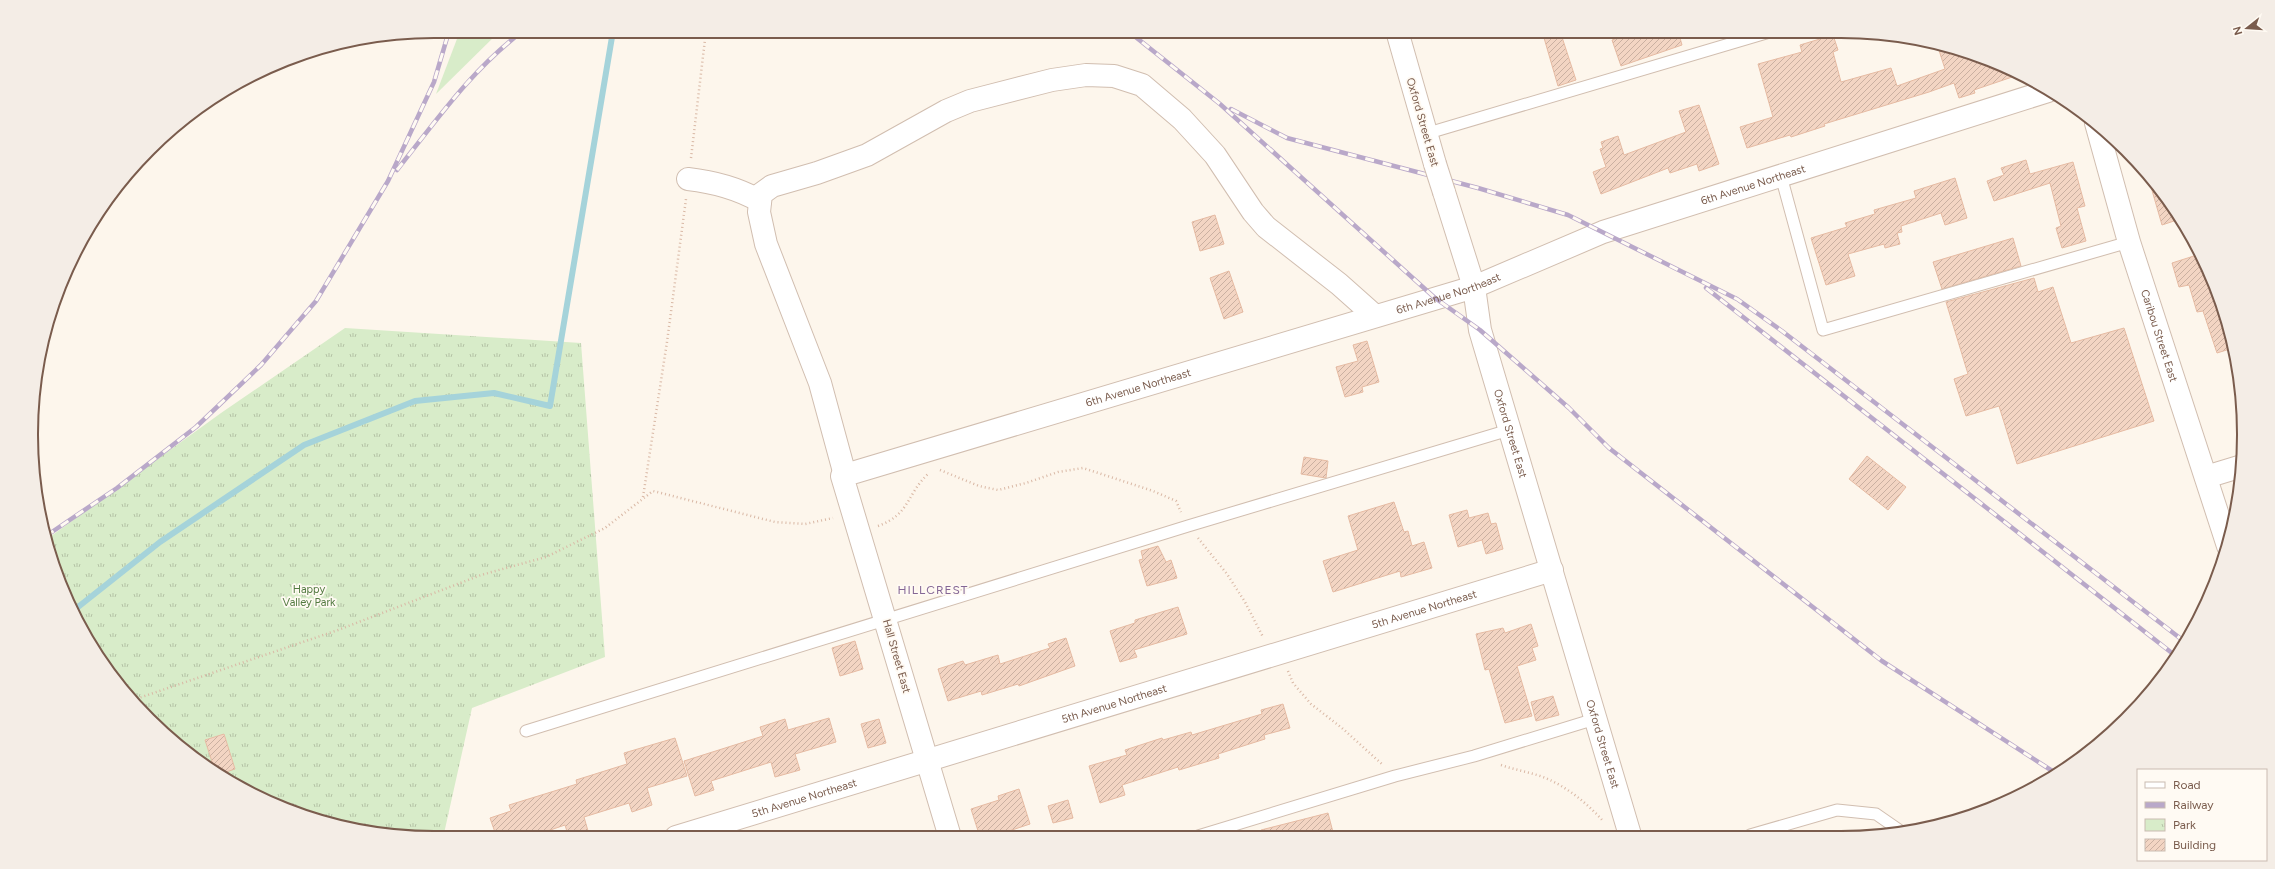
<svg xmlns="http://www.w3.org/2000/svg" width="2275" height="869" viewBox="0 0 2275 869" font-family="Figtree,sans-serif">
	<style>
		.grass { fill: #d8ecc9 }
		.park { fill: url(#park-tufts) }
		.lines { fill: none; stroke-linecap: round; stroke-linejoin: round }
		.stream { stroke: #a5d3da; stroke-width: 6 }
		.building { fill: url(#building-hatch); stroke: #e6bba3 }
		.service-casing { stroke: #d1beb0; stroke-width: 13 }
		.minor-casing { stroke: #d1beb0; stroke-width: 24 }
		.tertiary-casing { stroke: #d1beb0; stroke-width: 24 }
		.path { stroke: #d9b8a5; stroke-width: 2.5; stroke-dasharray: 1 3; stroke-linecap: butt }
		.service { stroke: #fff; stroke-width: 11 }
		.minor { stroke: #fff; stroke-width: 22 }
		.tertiary { stroke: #fff; stroke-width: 22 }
		.rail-casing { stroke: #b9a8c9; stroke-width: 4.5 }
		.rail { stroke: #fffaf3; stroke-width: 3; stroke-dasharray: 9; stroke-linecap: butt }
		.minor-bridge-casing { stroke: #d1beb0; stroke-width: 24; stroke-linecap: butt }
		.minor-bridge { stroke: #fff; stroke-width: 22 }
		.labels { text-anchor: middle; stroke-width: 3.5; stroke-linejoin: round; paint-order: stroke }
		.street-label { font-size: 11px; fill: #7a5c4d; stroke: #fffaf3 }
		.park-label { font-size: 11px; fill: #537a41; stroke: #fffaf3 }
		.neighbourhood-label { font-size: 12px; letter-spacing: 1px; fill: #846695; stroke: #fffaf3 }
		.rim { fill: none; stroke: #7a5c4d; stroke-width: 2 }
	</style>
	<defs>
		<pattern id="park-tufts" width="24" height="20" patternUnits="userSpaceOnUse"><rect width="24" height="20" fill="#d8ecc9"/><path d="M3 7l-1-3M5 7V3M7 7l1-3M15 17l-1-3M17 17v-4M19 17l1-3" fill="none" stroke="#b4c2a5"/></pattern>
		<pattern id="building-hatch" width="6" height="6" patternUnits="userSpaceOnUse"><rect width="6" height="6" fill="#f3d5c3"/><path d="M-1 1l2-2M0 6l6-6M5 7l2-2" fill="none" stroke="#cab0a1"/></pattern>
	</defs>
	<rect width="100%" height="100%" fill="#fdf6ec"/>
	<path class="grass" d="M460,31H500L436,94Z"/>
	<path class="park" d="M345,328L581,343L605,657L472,708L443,838L330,824L256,796L189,755L149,720L99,658L62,589L47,539L221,413Z"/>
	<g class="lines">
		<path class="stream" d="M73,611L160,542L304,445L415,401L494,393L550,406L613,31"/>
	</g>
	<path class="building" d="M1542,31H1560L1576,80L1558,86Z
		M1637,31H1678L1682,45L1621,66L1612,40Z
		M1833,35L1838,50L1833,52L1841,82L1891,68L1897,86L1945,69L1937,44L1945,45L2021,74L1974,90L1975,93L1959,98L1954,83L1929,92L1824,124L1825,126L1791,137L1790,135L1747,148L1740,127L1773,117L1758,64L1802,52L1800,45Z
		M1699,105L1719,164L1699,171L1697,164L1670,173L1668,168L1601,194L1593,172L1606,167L1600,149L1603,148L1601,142L1618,136L1624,155L1686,132L1679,111Z
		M2026,160L2030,174L2073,162L2085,206L2077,208L2086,241L2062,248L2056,228L2061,226L2050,183L1994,201L1987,181L2004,175L2001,168Z
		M1955,178L1967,218L1945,225L1941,213L1901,226L1902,232L1897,233L1900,244L1885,248L1884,244L1848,254L1855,276L1826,285L1811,238L1847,227L1845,223L1875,214L1874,210L1916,198L1914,191Z
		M2151,179L2173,209L2180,219L2162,225L2149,180Z
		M1215,215L1224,244L1200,251L1192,222Z
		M2013,238L2021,266L1942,289L1933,262Z
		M2200,254L2208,282L2212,281L2223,305L2233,348L2217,353L2203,311L2197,312L2189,285L2179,287L2172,263Z
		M1229,271L1243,312L1224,319L1210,278Z
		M2034,278L2038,292L2053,287L2071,343L2124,328L2154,421L2017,464L1999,406L1966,416L1954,379L1968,374L1946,302Z
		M1367,341L1379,382L1362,387L1363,392L1345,397L1336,367L1358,361L1353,345Z
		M1867,456L1906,487L1888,510L1849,479Z
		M1304,457L1328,461L1326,478L1301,474Z
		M1394,502L1404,532L1408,531L1412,546L1424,542L1432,568L1401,577L1400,571L1333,592L1323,561L1358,550L1348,516Z
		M1467,510L1469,518L1488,513L1491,524L1496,523L1503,549L1486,554L1482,540L1458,547L1449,515Z
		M1158,546L1166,562L1171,560L1177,578L1147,586L1139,560L1143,559L1141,551Z
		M1178,607L1187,634L1134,650L1137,657L1120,662L1110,631L1135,623V620Z
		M1531,624L1538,646L1532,648L1536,660L1517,666L1532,716L1505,723L1489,669L1485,670L1476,634L1503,628L1505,633Z
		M1066,638L1075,666L1019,686L1018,684L982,695L981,691L948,701L938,669L963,661L965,665L998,655L1000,664L1050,648L1048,644Z
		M855,641L863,669L840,676L832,648Z
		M1553,696L1559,715L1536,721L1531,702Z
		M1283,704L1290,728L1264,735L1265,739L1218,754L1219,758L1179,770L1178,767L1122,785L1125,795L1100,803L1089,766L1127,755L1125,750L1162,738L1163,740L1191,732L1192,735L1262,714L1261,710Z
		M829,718L836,742L795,754L800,770L775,777L771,762L711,781L714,790L695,796L684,761L763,736L760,727L785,719L788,730Z
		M879,719L886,743L868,748L861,724Z
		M224,734L235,769L220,774L215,771L205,740Z
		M675,738L687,776L647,788L652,805L632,812L629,803L584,817L590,838H569L565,825L527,838H497L490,818L511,811L509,805L577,784L576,780L627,764L624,753Z
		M1019,789L1030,824L1006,832L1007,837H980L971,809L999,800L998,796Z
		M1068,800L1073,818L1053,823L1048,806Z
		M1328,813L1334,836H1261V830Z"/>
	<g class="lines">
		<g class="service-casing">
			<path id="service" d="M1425,134L1773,31
				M1781,176L1823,330L2129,242
				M526,731L1188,526L1509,430
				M1750,835L1837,810L1876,814L1902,832
				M1198,836L1395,776L1474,756L1595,719"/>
		</g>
		<g class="minor-casing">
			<g id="minor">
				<path d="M1397,31L1435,164"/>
				<path d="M688,179C715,182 737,188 760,201"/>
				<path id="s1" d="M1444,192L1474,287L1480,330L1630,835"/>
				<path d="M845,475L820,383L766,244L759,212L761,194L772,186L817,173L867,155L946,111L970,101L1052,80L1086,75L1114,76L1142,85L1182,119L1215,155L1253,212L1266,227L1339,284L1375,316"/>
				<path d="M2206,477L2242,466"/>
				<path id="s2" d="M676,837L1552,570"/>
				<path id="s3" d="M950,837L842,476L1474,287L1603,232L2048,91"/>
			</g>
		</g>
		<g class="tertiary-casing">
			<g id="tertiary">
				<path id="s4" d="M2096,123L2129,242L2228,546"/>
			</g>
		</g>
		<path class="path" d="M691,158L706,31
			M940,470L979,486L998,490L1026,483L1058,472L1083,468L1153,491L1176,501L1181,512
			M643,497L667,342L686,199
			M878,526C911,514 906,494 929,473
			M1198,538L1227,574L1245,602L1263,637
			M1288,671L1293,683L1311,704L1342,728L1383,765
			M133,700L338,630L481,575L546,557L605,528L653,491L775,522L805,524L833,518
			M1501,765C1515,770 1529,772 1543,777C1566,786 1587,803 1603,821"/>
		<use href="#service" class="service"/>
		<use href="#minor" class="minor"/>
		<use href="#tertiary" class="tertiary"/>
		<g class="rail-casing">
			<path id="rail" d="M1128,31L1220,104L1435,298L1480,330L1569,408L1609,448L1882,661L2057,774
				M1231,109L1287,138L1478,188L1568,215L1737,299L1782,331L2185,642
				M397,170C436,121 472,69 523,31
				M1706,288L2177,657
				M46,536L117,488L196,427L261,365L316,301L388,181L434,82L449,31"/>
		</g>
		<use href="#rail" class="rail"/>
		<g class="minor-bridge-casing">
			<path id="minor-bridge" d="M1435,164L1444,192"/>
		</g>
		<use href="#minor-bridge" class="minor-bridge"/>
	</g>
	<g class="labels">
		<g class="street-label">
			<text transform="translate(1423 122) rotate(74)" y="4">Oxford Street East</text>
			<text dy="4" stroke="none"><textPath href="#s3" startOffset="1334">6th Avenue Northeast</textPath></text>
			<text dy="4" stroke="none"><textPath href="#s3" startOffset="1010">6th Avenue Northeast</textPath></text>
			<text dy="4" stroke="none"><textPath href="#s4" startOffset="222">Caribou Street East</textPath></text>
			<text dy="4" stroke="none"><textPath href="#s3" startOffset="686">6th Avenue Northeast</textPath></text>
			<text dy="4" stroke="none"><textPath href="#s1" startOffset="251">Oxford Street East</textPath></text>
			<text dy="4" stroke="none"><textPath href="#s2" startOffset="782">5th Avenue Northeast</textPath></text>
			<text transform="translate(897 656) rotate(74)" y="4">Hall Street East</text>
			<text dy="4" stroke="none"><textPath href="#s2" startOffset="458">5th Avenue Northeast</textPath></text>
			<text dy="4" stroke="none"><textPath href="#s1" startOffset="575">Oxford Street East</textPath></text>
			<text dy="4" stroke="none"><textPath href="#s2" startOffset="134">5th Avenue Northeast</textPath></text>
		</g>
		<g class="park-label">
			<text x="309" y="593">Happy<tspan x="309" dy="13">Valley Park</tspan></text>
		</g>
		<g class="neighbourhood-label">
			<text x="933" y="594">HILLCREST</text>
		</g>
	</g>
	<path d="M0 0H2275V869H0ZM434 38H1841A396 396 0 0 1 2237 434V435A396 396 0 0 1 1841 831H434A396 396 0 0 1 38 435V434A396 396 0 0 1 434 38Z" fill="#f4ede6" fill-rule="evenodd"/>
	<path class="rim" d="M434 38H1841A396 396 0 0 1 2237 434V435A396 396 0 0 1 1841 831H434A396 396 0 0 1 38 435V434A396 396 0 0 1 434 38Z"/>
	<rect x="2137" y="769" width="130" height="92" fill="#fffaf3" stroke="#cabbb1"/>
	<rect x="2145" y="782" width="20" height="6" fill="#ffffff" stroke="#cabbb1"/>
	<text x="2173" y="789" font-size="12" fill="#7a5c4d">Road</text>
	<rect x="2145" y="802" width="20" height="6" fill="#b9a8c9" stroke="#cabbb1"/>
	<text x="2173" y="809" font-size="12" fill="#7a5c4d">Railway</text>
	<rect x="2145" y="819" width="20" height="12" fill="url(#park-tufts)" stroke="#cabbb1"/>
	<text x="2173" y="829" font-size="12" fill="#7a5c4d">Park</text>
	<rect x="2145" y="839" width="20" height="12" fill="url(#building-hatch)" stroke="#cabbb1"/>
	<text x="2173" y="849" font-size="12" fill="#7a5c4d">Building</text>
	<g transform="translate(2247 28) rotate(253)" stroke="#fffaf3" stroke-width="3" paint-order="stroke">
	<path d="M0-3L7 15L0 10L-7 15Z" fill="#7a5c4d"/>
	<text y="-6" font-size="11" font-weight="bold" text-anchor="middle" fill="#7a5c4d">N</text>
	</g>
</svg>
